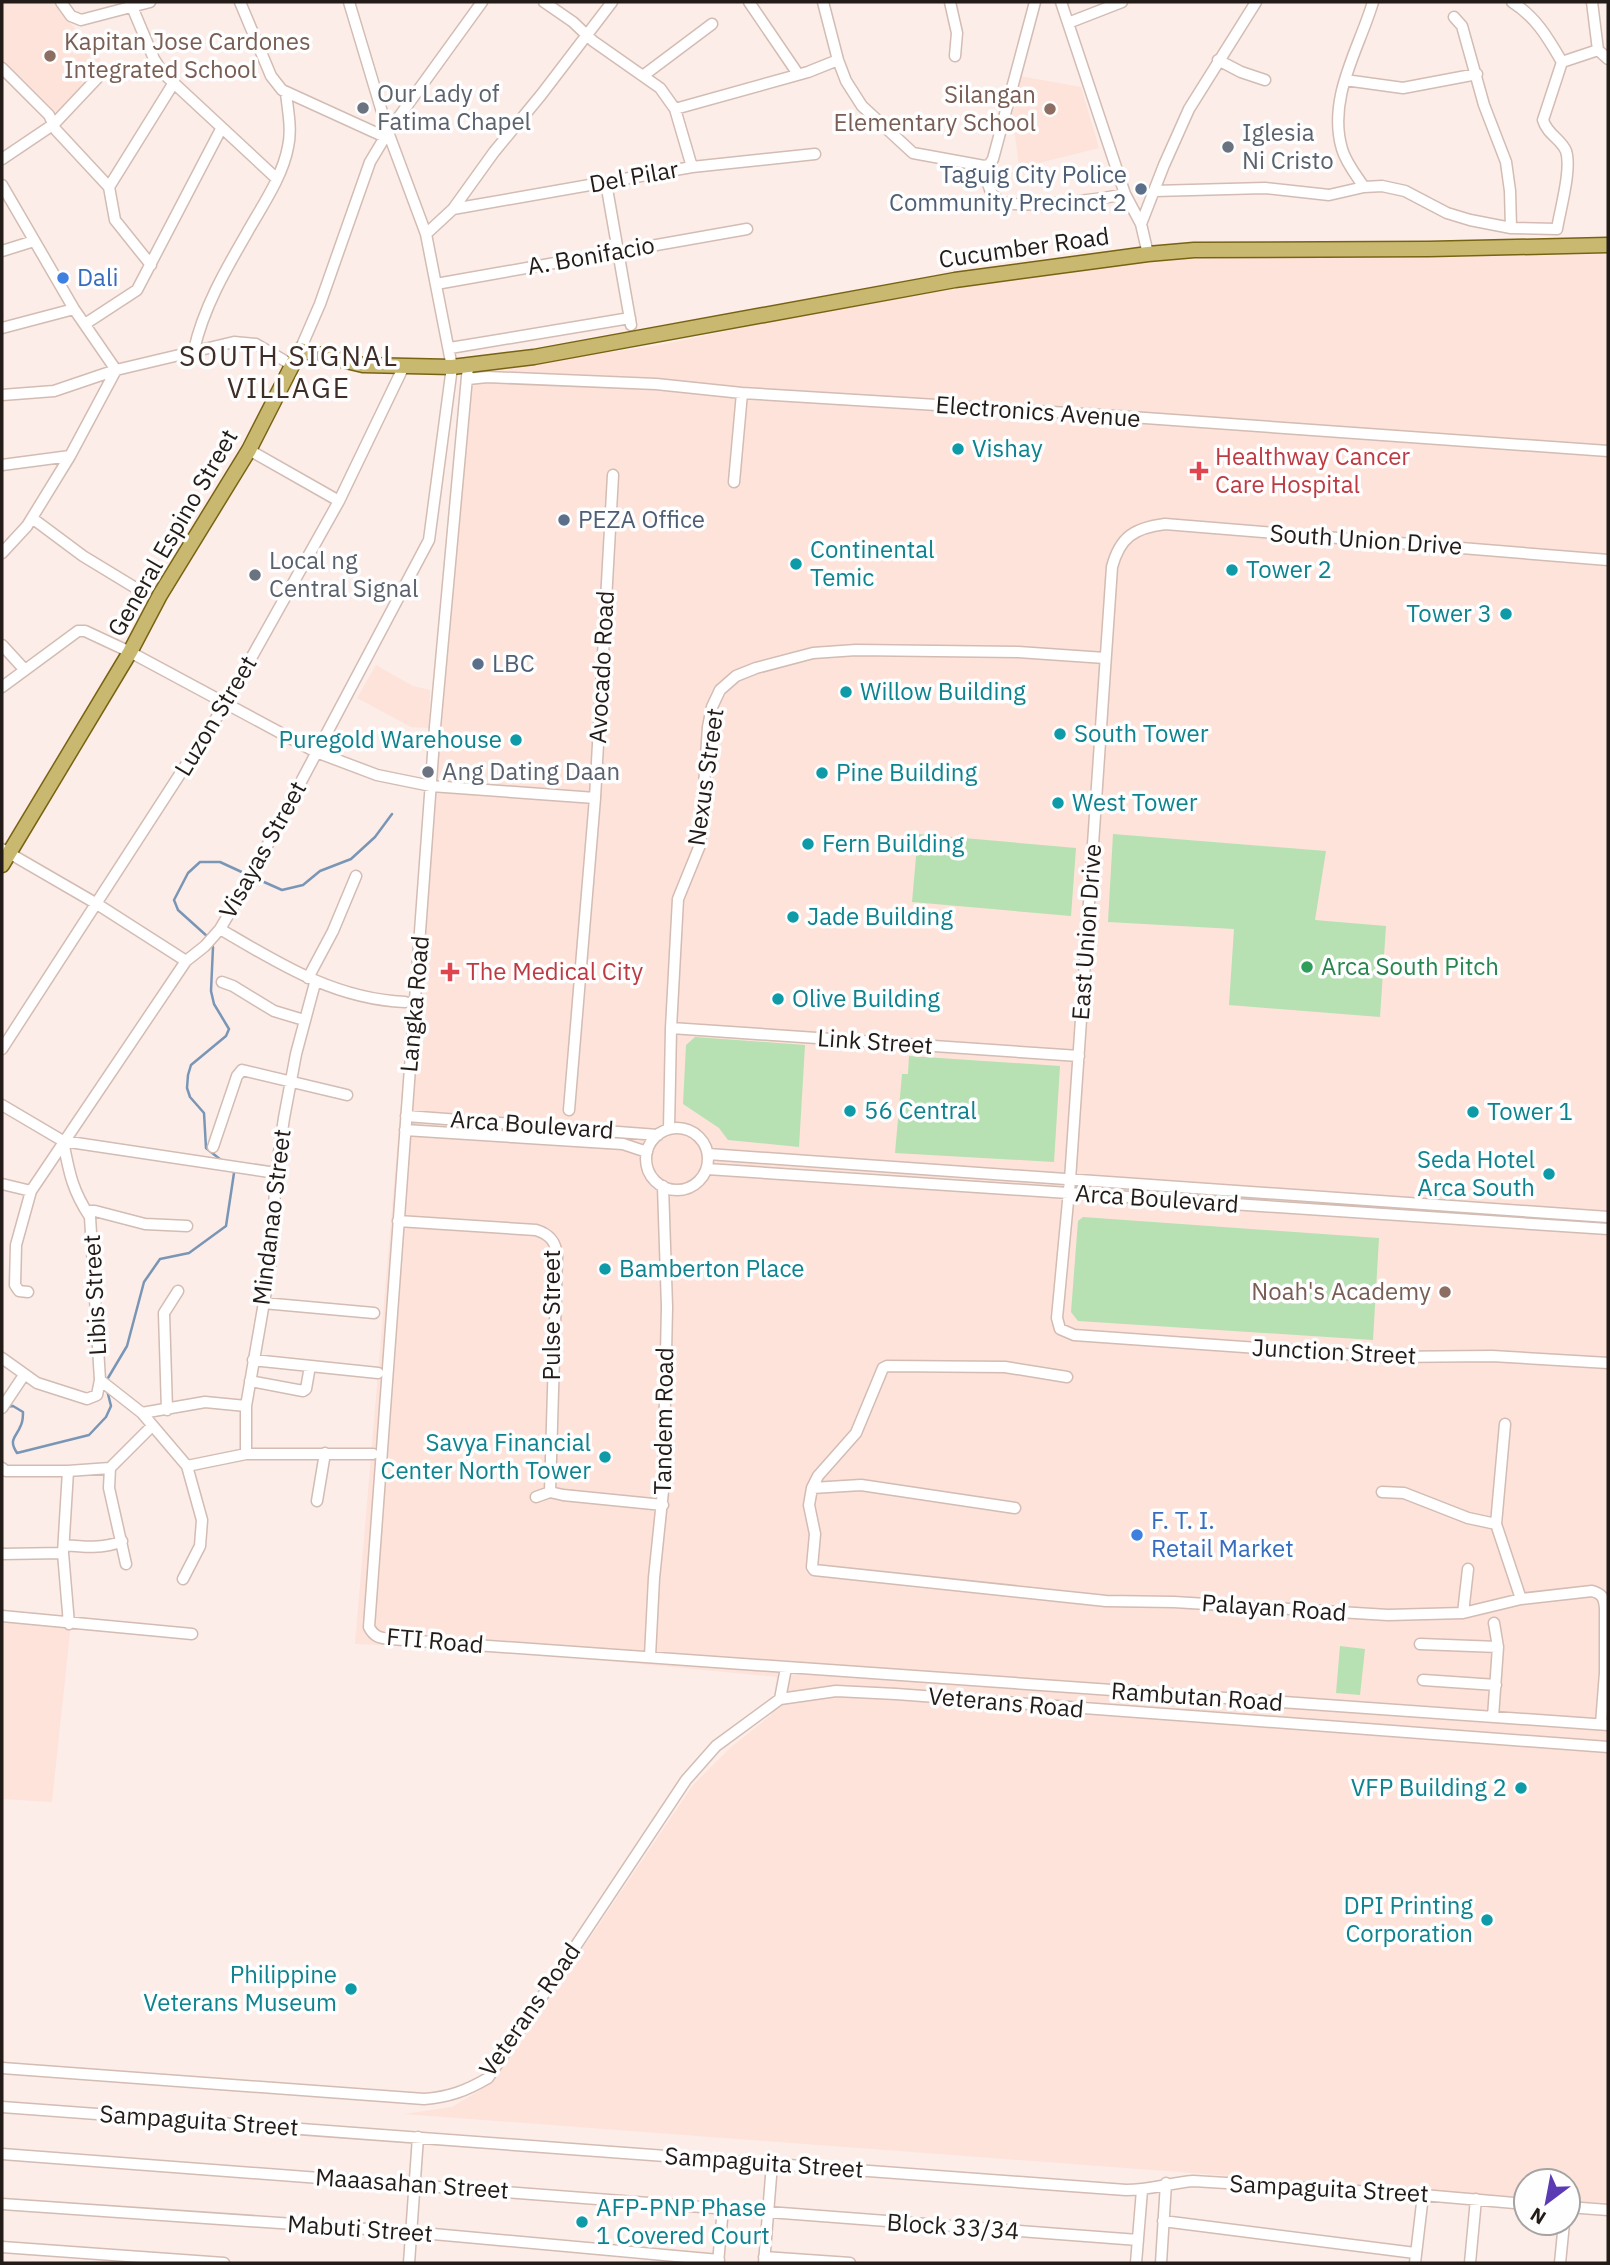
<svg xmlns="http://www.w3.org/2000/svg" width="1610" height="2265" viewBox="0 0 1610 2265" font-family="'IBM Plex Sans',sans-serif">
	<style>
		.built { fill: #fde3da }
		.green { fill: #b7e1b2 }
		.lines { fill: none; stroke-linecap: round; stroke-linejoin: round }
		.stream { stroke: #7a96b6; stroke-width: 2.5 }
		.minor-casing { stroke: #d3bcb3; stroke-width: 13 }
		.major-casing { stroke: #786313; stroke-width: 17 }
		.minor { stroke: #fff; stroke-width: 10 }
		.major { stroke: #c9b970; stroke-width: 14 }
		.education-dot { fill: #8d6e63; stroke: #fefefe; stroke-width: 2.5 }
		.worship-dot { fill: #6b7280; stroke: #fefefe; stroke-width: 2.5 }
		.service-dot { fill: #5c6f8a; stroke: #fefefe; stroke-width: 2.5 }
		.shop-dot { fill: #3f7fe0; stroke: #fefefe; stroke-width: 2.5 }
		.culture-dot { fill: #0f9aa8; stroke: #fefefe; stroke-width: 2.5 }
		.health-dot { fill: #e0444e; stroke: #fefefe; stroke-width: 2.5 }
		.leisure-dot { fill: #2e9e5b; stroke: #fefefe; stroke-width: 2.5 }
		.labels { text-anchor: middle; stroke-width: 7; stroke-linejoin: round; paint-order: stroke }
		.education-label { font-size: 24px; fill: #785e54; stroke: #fefefe; text-anchor: end }
		.worship-label { font-size: 24px; fill: #5b616d; stroke: #fefefe; text-anchor: start }
		.service-label { font-size: 24px; fill: #4e5e75; stroke: #fefefe; text-anchor: start }
		.street-label { font-size: 24px; fill: #231b18; stroke: #fefefe }
		.shop-label { font-size: 24px; fill: #366cbe; stroke: #fefefe; text-anchor: start }
		.culture-label { font-size: 24px; fill: #0d838f; stroke: #fefefe; text-anchor: start }
		.health-label { font-size: 24px; fill: #be3a42; stroke: #fefefe; text-anchor: start }
		.leisure-label { font-size: 24px; fill: #27864d; stroke: #fefefe; text-anchor: start }
		.quarter-label { font-size: 28px; letter-spacing: 2px; fill: #3f2d27; stroke: #fefefe }
	</style>
	<rect width="100%" height="100%" fill="#fcede8"/>
	<path class="built" d="M2,2H57L69,22L97,52L103,68L57,113L2,60Z
		M1020,76L1081,87L1099,148L1019,168L1015,134L1008,132Z
		M1608,254V2203L1568,2201V2181H1526V2198L404,2114L452,2107L492,2083L693,1785L730,1748L771,1715L777,1677L470,1648L355,1644L463,374L483,369L655,346L830,309L1143,259Z
		M376,665L413,686L430,690L429,728L411,727L357,698Z
		M2,1617L71,1623L52,1802L2,1799Z"/>
	<path class="green" d="M918,834L1076,848L1071,916L912,902Z
		M1113,834L1326,851L1315,920L1386,926L1380,1017L1229,1005L1234,929L1108,922Z
		M695,1037L805,1045L799,1147L728,1140L719,1128L683,1104L686,1045Z
		M909,1056L1060,1066L1054,1162L895,1153L902,1074H908Z
		M1083,1217L1379,1238L1373,1340L1078,1321L1071,1312L1078,1221Z
		M1340,1646L1365,1649L1360,1695L1336,1693Z"/>
	<g class="lines">
		<path class="stream" d="M255,878L282,890L303,885L320,871L351,859L375,837L392,814
			M208,937L178,910L174,900L188,873L200,862H220L246,874
			M213,947L211,991L214,1004L229,1029L226,1036L191,1065L188,1075L187,1088L190,1097L204,1113L206,1148L221,1160
			M108,1378L127,1346L144,1282L160,1259L189,1253L226,1226L234,1173L231,1169
			M6,1407L13,1406L23,1412C23,1416 23,1421 21,1425C16,1438 8,1439 17,1453L89,1435L106,1417L111,1406L107,1390"/>
		<g class="minor-casing">
			<path id="minor" d="M61,2L71,16L81,20L150,2
				M130,2L154,59L163,73L276,178
				M240,2L271,76L282,90L385,137
				M544,2L573,22L593,41L660,88L675,109L692,167
				M749,2L798,74
				M823,2L838,60L846,81L862,106L913,153L984,166L989,165L993,159L1035,2
				M950,2L957,33L955,56
				M1061,2L1125,194L1141,224L1148,254
				M1512,2C1536,17 1548,38 1562,62
				M1592,2L1598,50L1608,59
				M1454,17L1462,26L1484,105L1506,162L1510,191L1511,228
				M1068,23L1122,2
				M1218,60L1241,72L1265,80
				M1562,62L1598,50
				M2,68L49,115L56,130L109,187L115,220L151,265
				M644,75L712,24
				M1345,80L1403,88L1477,74
				M675,109L808,72L838,60
				M2,159L54,124L103,72
				M606,183L631,325
				M988,184C990,191 993,197 1000,201C1018,210 1102,199 1125,194
				M2,185L74,309L116,370
				M109,187L173,84
				M1364,187C1356,175 1346,163 1342,149C1327,98 1359,49 1373,2
				M1154,191L1265,188L1329,195L1364,187L1382,186L1405,191L1447,213L1470,220L1511,228L1557,229C1560,210 1572,169 1566,151C1561,139 1547,134 1543,120L1562,62
				M453,209L692,167L815,154
				M1141,224L1164,165L1189,109L1256,2
				M426,234L453,209L494,152L541,95L612,2
				M2,251L34,241
				M436,284L747,229
				M85,324L137,290L221,129
				M2,328L74,309
				M450,348L630,318
				M194,350C204,305 229,264 252,224C266,200 283,174 288,147C292,130 288,111 286,93
				M300,350L320,304L370,162L388,132L482,2
				M468,366L435,727L369,1627C374,1637 380,1638 390,1639L1608,1725
				M468,379L487,377L656,384L742,393L1117,416L1608,451
				M2,395L54,391L116,370L234,342L256,344L292,365
				M249,450L339,501
				M2,465L70,456
				M734,482L742,393
				M32,518L83,556L134,587
				M2,553L27,526L70,456L116,370
				M1608,560L1165,524C1134,528 1120,537 1112,567L1070,1180L1057,1318L1060,1329L1074,1335L1386,1357L1492,1356L1608,1363
				M2,645L24,669
				M2,687L78,631H85L130,652L316,752L377,775L431,786L595,798
				M2,849L97,904L186,961
				M220,929C278,963 334,999 405,1002
				M308,978L333,931L356,876
				M222,982L233,986L274,1011L304,1020
				M671,1028L1079,1056
				M2,1049L226,703L339,501L403,368
				M2,1105L63,1141L276,1173
				M569,1110L595,798L613,475
				M406,1116L658,1135
				M646 1159a31 31 0 1 1 62 0a31 31 0 1 1-62 0Z
				M669,1129L671,1028L678,899L700,845L708,727L712,707L720,690L736,676L756,668L813,653L856,650L1018,652L1105,658
				M405,1130L623,1144L647,1152
				M213,1147L237,1076L242,1070L347,1095
				M708,1154L1608,1217
				M707,1169L1608,1229
				M2,1184L31,1191
				M87,1211H95L145,1224L187,1226
				M398,1221L536,1230C549,1234 556,1241 557,1256L550,1492
				M28,1292L19,1291L15,1285L16,1245L31,1191L186,961L205,946L220,929L249,880L429,540L452,367L426,234L388,132L349,2
				M263,1303L374,1313
				M2,1358L37,1383L87,1399L97,1395L100,1380L90,1217C72,1190 69,1172 63,1141
				M253,1360L378,1373
				M1067,1377L1005,1367L887,1366L883,1368L856,1433L818,1476L812,1488L809,1505L815,1534L812,1567L814,1570L1106,1601L1174,1602L1388,1615L1463,1613L1521,1599L1592,1591C1602,1594 1604,1597 1605,1608V1673L1601,1724
				M100,1380L142,1413L187,1466L202,1520L200,1546L183,1579
				M250,1381L303,1391L306,1389L310,1366
				M2,1408L24,1375
				M167,1410L164,1313L178,1291
				M142,1413L205,1402L246,1406
				M1505,1424L1496,1524L1521,1599
				M246,1454V1406L271,1262L276,1173L284,1118L296,1054L315,983
				M187,1466L246,1454H373
				M2,1468L6,1471H68L110,1468L152,1426
				M110,1468L109,1488L126,1564
				M68,1471L63,1553L69,1624
				M812,1488L861,1485L1015,1508
				M550,1492L563,1495L663,1505
				M1382,1492L1404,1493L1468,1518L1496,1524
				M536,1497L550,1492
				M317,1501L325,1453
				M64,1545C83,1547 104,1549 122,1541
				M2,1554L63,1553
				M1463,1613L1468,1569
				M2,1616L192,1634
				M1420,1644L1498,1647
				M650,1656L654,1578L663,1491L667,1307L663,1186
				M1423,1680L1496,1685
				M780,1699L836,1691L896,1694L1608,1747
				M1493,1717L1498,1647L1494,1623
				M2,2068L424,2099C449,2097 466,2091 488,2078L686,1780L716,1746L780,1699L786,1668
				M2,2107L1126,2190C1149,2190 1170,2183 1193,2181L1423,2195L1526,2204
				M2,2154L1138,2240
				M2,2204L411,2232L719,2260
				M1568,2207L1608,2210
				M1163,2221L1415,2253
				M2,2247L224,2263
				M764,2257L850,2263
				M409,2263L418,2137
				M718,2263L723,2208
				M764,2263L772,2164
				M1136,2263L1142,2190
				M1161,2263L1166,2183
				M1415,2263L1423,2195
				M1470,2263L1476,2199
				M1560,2263L1564,2223"/>
		</g>
		<g class="major-casing">
			<path id="major" d="M2,865L130,652L160,595L249,450L300,350L363,365L452,367L534,357L955,280L1148,254L1194,250L1429,249L1608,245"/>
		</g>
		<use href="#minor" class="minor"/>
		<use href="#major" class="major"/>
	</g>
	<g class="education-dot">
		<circle cx="50" cy="56" r="7"/>
		<circle cx="1050" cy="109" r="7"/>
		<circle cx="1445" cy="1292" r="7"/>
	</g>
	<g class="worship-dot">
		<circle cx="363" cy="108" r="7"/>
		<circle cx="1228" cy="147" r="7"/>
		<circle cx="255" cy="575" r="7"/>
		<circle cx="428" cy="772" r="7"/>
	</g>
	<g class="service-dot">
		<circle cx="1141" cy="189" r="7"/>
		<circle cx="564" cy="520" r="7"/>
		<circle cx="478" cy="664" r="7"/>
	</g>
	<g class="shop-dot">
		<circle cx="63" cy="278" r="7"/>
		<circle cx="1137" cy="1535" r="7"/>
	</g>
	<g class="culture-dot">
		<circle cx="958" cy="449" r="7"/>
		<circle cx="796" cy="564" r="7"/>
		<circle cx="1232" cy="570" r="7"/>
		<circle cx="1506" cy="614" r="7"/>
		<circle cx="846" cy="692" r="7"/>
		<circle cx="1060" cy="734" r="7"/>
		<circle cx="516" cy="740" r="7"/>
		<circle cx="822" cy="773" r="7"/>
		<circle cx="1058" cy="803" r="7"/>
		<circle cx="808" cy="844" r="7"/>
		<circle cx="793" cy="917" r="7"/>
		<circle cx="778" cy="999" r="7"/>
		<circle cx="850" cy="1111" r="7"/>
		<circle cx="1473" cy="1112" r="7"/>
		<circle cx="1549" cy="1174" r="7"/>
		<circle cx="605" cy="1269" r="7"/>
		<circle cx="605" cy="1457" r="7"/>
		<circle cx="1521" cy="1788" r="7"/>
		<circle cx="1487" cy="1920" r="7"/>
		<circle cx="351" cy="1989" r="7"/>
		<circle cx="582" cy="2222" r="7"/>
	</g>
	<g class="health-dot">
		<path d="M1195.5 460.5h7v7h7v7h-7v7h-7v-7h-7v-7h7z"/>
		<path d="M446.5 961.5h7v7h7v7h-7v7h-7v-7h-7v-7h7z"/>
	</g>
	<circle class="leisure-dot" cx="1307" cy="967" r="7"/>
	<g class="labels">
		<g class="education-label">
			<text x="64" y="50" text-anchor="start">Kapitan Jose Cardones<tspan x="64" dy="28">Integrated School</tspan></text>
			<text x="1036" y="103">Silangan<tspan x="1036" dy="28">Elementary School</tspan></text>
			<text x="1431" y="1300">Noah's Academy</text>
		</g>
		<g class="worship-label">
			<text x="377" y="102">Our Lady of<tspan x="377" dy="28">Fatima Chapel</tspan></text>
			<text x="1242" y="141">Iglesia<tspan x="1242" dy="28">Ni Cristo</tspan></text>
			<text x="269" y="569">Local ng<tspan x="269" dy="28">Central Signal</tspan></text>
			<text x="442" y="780">Ang Dating Daan</text>
		</g>
		<g class="service-label">
			<text x="1127" y="183" text-anchor="end">Taguig City Police<tspan x="1127" dy="28">Community Precinct 2</tspan></text>
			<text x="578" y="528">PEZA Office</text>
			<text x="492" y="672">LBC</text>
		</g>
		<g class="street-label">
			<text transform="translate(634 177) rotate(-10)" y="8">Del Pilar</text>
			<text transform="translate(1024 248) rotate(-8)" y="8">Cucumber Road</text>
			<text transform="translate(591 256) rotate(-10)" y="8">A. Bonifacio</text>
			<text transform="translate(1038 412) rotate(4)" y="8">Electronics Avenue</text>
			<text transform="translate(173 533) rotate(-60)" y="8">General Espino Street</text>
			<text transform="translate(1366 540) rotate(4)" y="8">South Union Drive</text>
			<text transform="translate(602 667) rotate(-87)" y="8">Avocado Road</text>
			<text transform="translate(216 716) rotate(-59)" y="8">Luzon Street</text>
			<text transform="translate(706 777) rotate(-82)" y="8">Nexus Street</text>
			<text transform="translate(263 850) rotate(-61)" y="8">Visayas Street</text>
			<text transform="translate(1087 932) rotate(-86)" y="8">East Union Drive</text>
			<text transform="translate(415 1004) rotate(-85)" y="8">Langka Road</text>
			<text transform="translate(875 1042) rotate(4)" y="8">Link Street</text>
			<text transform="translate(532 1125) rotate(4)" y="8">Arca Boulevard</text>
			<text transform="translate(1157 1199) rotate(4)" y="8">Arca Boulevard</text>
			<text transform="translate(272 1217) rotate(-83)" y="8">Mindanao Street</text>
			<text transform="translate(95 1295) rotate(-93)" y="8">Libis Street</text>
			<text transform="translate(552 1315) rotate(-90)" y="8">Pulse Street</text>
			<text transform="translate(1334 1352) rotate(3)" y="8">Junction Street</text>
			<text transform="translate(664 1421) rotate(-89)" y="8">Tandem Road</text>
			<text transform="translate(1274 1608) rotate(4)" y="8">Palayan Road</text>
			<text transform="translate(435 1641) rotate(5)" y="8">FTI Road</text>
			<text transform="translate(1197 1697) rotate(4)" y="8">Rambutan Road</text>
			<text transform="translate(1006 1703) rotate(5)" y="8">Veterans Road</text>
			<text transform="translate(530 2010) rotate(-55)" y="8">Veterans Road</text>
			<text transform="translate(199 2121) rotate(4)" y="8">Sampaguita Street</text>
			<text transform="translate(764 2163) rotate(4)" y="8">Sampaguita Street</text>
			<text transform="translate(412 2184) rotate(4)" y="8">Maaasahan Street</text>
			<text transform="translate(1329 2189) rotate(3)" y="8">Sampaguita Street</text>
			<text transform="translate(953 2227) rotate(4)" y="8">Block 33/34</text>
			<text transform="translate(360 2229) rotate(4)" y="8">Mabuti Street</text>
		</g>
		<g class="shop-label">
			<text x="77" y="286">Dali</text>
			<text x="1151" y="1529">F. T. I.<tspan x="1151" dy="28">Retail Market</tspan></text>
		</g>
		<g class="culture-label">
			<text x="972" y="457">Vishay</text>
			<text x="810" y="558">Continental<tspan x="810" dy="28">Temic</tspan></text>
			<text x="1246" y="578">Tower 2</text>
			<text x="1492" y="622" text-anchor="end">Tower 3</text>
			<text x="860" y="700">Willow Building</text>
			<text x="1074" y="742">South Tower</text>
			<text x="502" y="748" text-anchor="end">Puregold Warehouse</text>
			<text x="836" y="781">Pine Building</text>
			<text x="1072" y="811">West Tower</text>
			<text x="822" y="852">Fern Building</text>
			<text x="807" y="925">Jade Building</text>
			<text x="792" y="1007">Olive Building</text>
			<text x="864" y="1119">56 Central</text>
			<text x="1487" y="1120">Tower 1</text>
			<text x="1535" y="1168" text-anchor="end">Seda Hotel<tspan x="1535" dy="28">Arca South</tspan></text>
			<text x="619" y="1277">Bamberton Place</text>
			<text x="591" y="1451" text-anchor="end">Savya Financial<tspan x="591" dy="28">Center North Tower</tspan></text>
			<text x="1507" y="1796" text-anchor="end">VFP Building 2</text>
			<text x="1473" y="1914" text-anchor="end">DPI Printing<tspan x="1473" dy="28">Corporation</tspan></text>
			<text x="337" y="1983" text-anchor="end">Philippine<tspan x="337" dy="28">Veterans Museum</tspan></text>
			<text x="596" y="2216">AFP-PNP Phase<tspan x="596" dy="28">1 Covered Court</tspan></text>
		</g>
		<g class="health-label">
			<text x="1215" y="465">Healthway Cancer<tspan x="1215" dy="28">Care Hospital</tspan></text>
			<text x="466" y="980">The Medical City</text>
		</g>
		<g class="leisure-label">
			<text x="1321" y="975">Arca South Pitch</text>
		</g>
		<g class="quarter-label">
			<text x="289" y="366">SOUTH SIGNAL<tspan x="289" dy="32">VILLAGE</tspan></text>
		</g>
	</g>
	<rect width="1610" height="2265" fill="none" stroke="#231b18" stroke-width="7"/>
	<g transform="translate(1547 2202) rotate(212)"><circle r="33" fill="#fefefe" stroke="#a6a3a2" stroke-width="2"/>
	<path d="M0-5L12 26L0 18L-12 26Z" fill="#5a3bb3"/>
	<text y="-10" font-size="19" font-weight="bold" text-anchor="middle" fill="#231b18">N</text>
	</g>
</svg>
